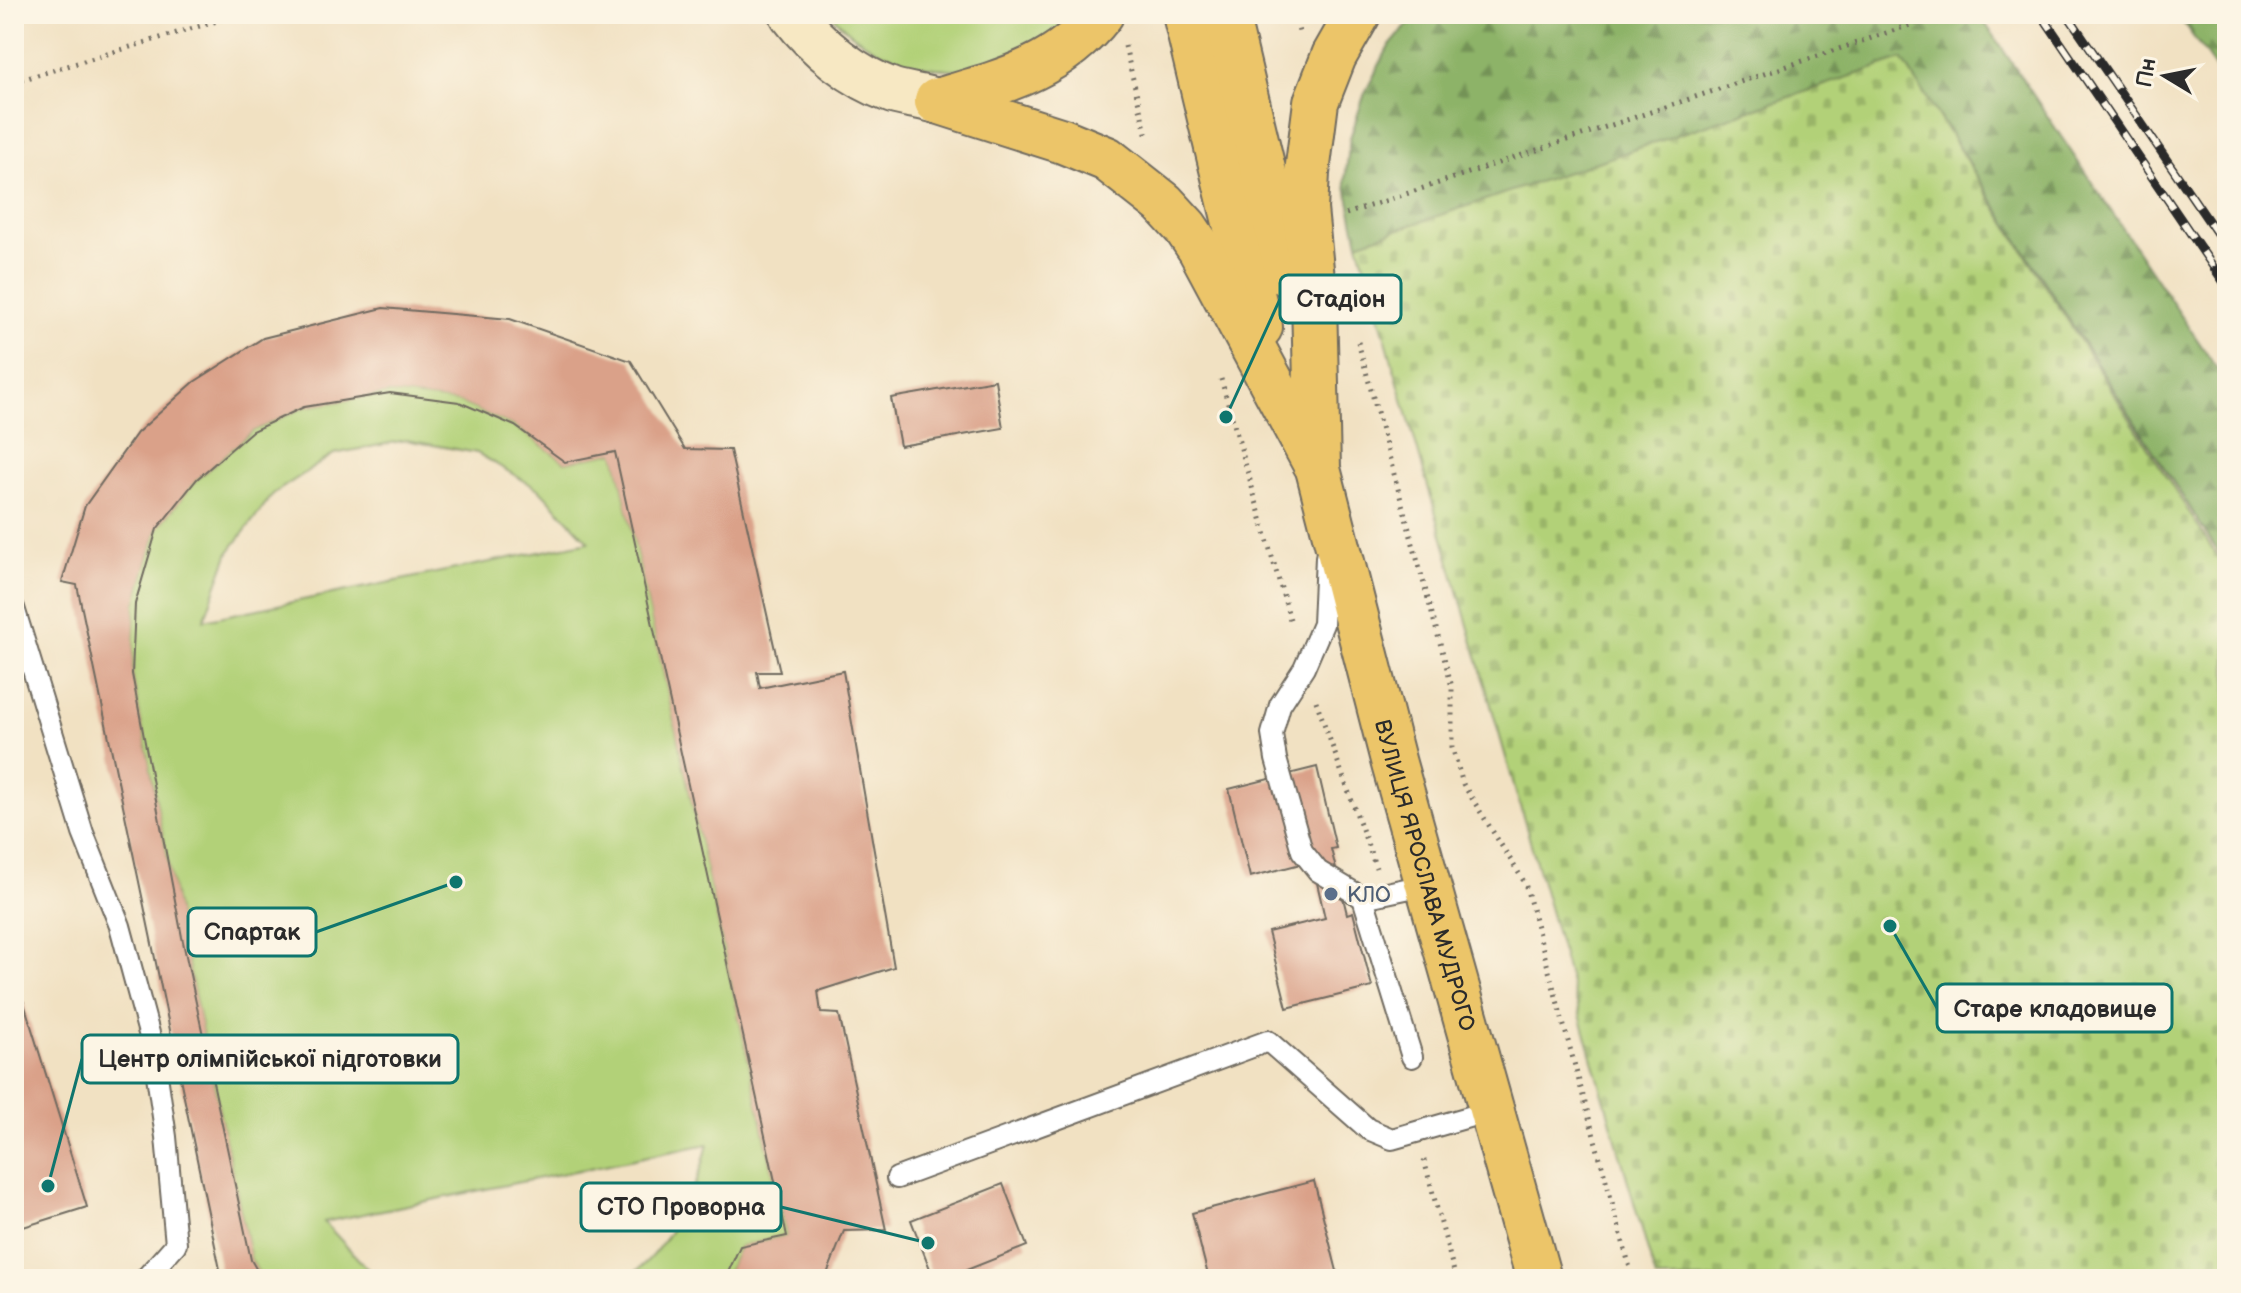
<svg xmlns="http://www.w3.org/2000/svg" width="2241" height="1293" viewBox="0 0 2241 1293" font-family="'Balsamiq Sans',sans-serif">
	<style>
		.grass { fill: #b2d178; stroke: #6e7e52; stroke-width: 2; fill-rule: evenodd }
		.forest { fill: url(#forest-firs); stroke: #5c6f4a; stroke-width: 2 }
		.cemetery { fill: url(#cemetery-stones); stroke: #6e7e52; stroke-width: 2 }
		.building { fill: #daa189 }
		.lines { fill: none; stroke-linecap: round; stroke-linejoin: round }
		.service-casing { stroke: #706b60; stroke-width: 24 }
		.secondary-casing { stroke: #706b60; stroke-width: 48 }
		.primary-casing { stroke: #706b60; stroke-width: 48 }
		.path { stroke: #706b60; stroke-width: 5; stroke-dasharray: 2 6; stroke-linecap: butt }
		.service { stroke: #fff; stroke-width: 20 }
		.secondary { stroke: #f7e8c3; stroke-width: 44 }
		.primary { stroke: #ecc569; stroke-width: 44 }
		.rail-casing { stroke: #2b2b2b; stroke-width: 9 }
		.rail { stroke: #fcf5e5; stroke-width: 6; stroke-dasharray: 18; stroke-linecap: butt }
		.service-dot { fill: #5c6f8a; stroke: #fcf5e5; stroke-width: 3 }
		.labels { text-anchor: middle; stroke-width: 6; stroke-linejoin: round; paint-order: stroke }
		.street-label { font-size: 22px; fill: #2b2b2b; stroke: #fcf5e5 }
		.service-label { font-size: 22px; fill: #4e5e75; stroke: #fcf5e5; text-anchor: start }
		.leader { fill: none; stroke: #0f766e; stroke-width: 3 }
		.callout-dot { fill: #0f766e; stroke: #fcf5e5; stroke-width: 3 }
		.callout { fill: #fcf5e5; stroke: #0f766e; stroke-width: 3 }
		.callout-label { font-size: 24px; text-anchor: middle; font-weight: bold; fill: #2b2b2b }
	</style>
	<defs>
		<pattern id="forest-firs" width="22" height="20" patternUnits="userSpaceOnUse" patternTransform="scale(2)"><rect width="22" height="20" fill="#8db368"/><path d="M5 1l3.5 6h-7zM16 11l3.5 6h-7z" fill="#739256"/></pattern>
		<pattern id="cemetery-stones" width="16" height="16" patternUnits="userSpaceOnUse" patternTransform="scale(2)"><rect width="16" height="16" fill="#b2d178"/><path d="M2 7V4a2 2 0 0 1 4 0v3zM10 15v-3a2 2 0 0 1 4 0v3z" fill="#99b468"/></pattern>
	</defs>
	<rect width="100%" height="100%" fill="#fcf5e5"/>
	<filter id="ink" filterUnits="userSpaceOnUse"><feTurbulence type="fractalNoise" baseFrequency=".0125" numOctaves="2"/><feDisplacementMap in="SourceGraphic" scale="16" xChannelSelector="R" yChannelSelector="G"/><feConvolveMatrix kernelMatrix="1 2 1 2 8 2 1 2 1" color-interpolation-filters="sRGB"/></filter>
	<filter id="wash" filterUnits="userSpaceOnUse"><feTurbulence type="fractalNoise" baseFrequency=".006" numOctaves="4" result="noise"/><feDisplacementMap in="SourceGraphic" scale="32" xChannelSelector="R" yChannelSelector="G"/><feGaussianBlur stdDeviation="1.8" result="paint"/><feColorMatrix in="noise" values="0 0 0 0 0 0 0 0 0 0 0 0 0 0 0 0 0 1.4 0 .05"/><feComposite in="paint" operator="in"/></filter>
	<g filter="url(#wash)">
		<rect width="100%" height="100%" fill="#f1e1c2"/>
		<path class="grass" d="M831,14H1057L1061,29C1036,45 994,68 964,69C916,72 862,51 831,14Z
			M390,393L459,402L515,426L565,462L615,452L787,1236L740,1246L725,1279H626C665,1253 698,1190 708,1144L324,1222L372,1274L380,1279H262L251,1260L182,937L132,674L135,604L157,529L197,479L252,431L304,407ZM406,440L477,453L540,490L589,542L204,620L229,552L273,494L334,454Z"/>
		<path class="forest" d="M1417,14H1979L2227,384V566L1902,59L1358,243L1345,181L1350,138L1365,93L1388,48Z
			M2177,14H2227V84Z"/>
		<path class="cemetery" d="M1902,59L2227,572V1279H1656L1358,243Z"/>
		<g id="blocks">
			<path class="building" d="M383,308L510,319L631,361L685,449L730,450L780,672H757L760,688L843,671L894,967L818,991L821,1013L839,1014L886,1230L844,1231L825,1279H725L740,1246L787,1236L615,452L565,462L515,426L459,402L390,393L304,407L252,431L197,479L157,529L135,604L132,674L182,937L251,1260L262,1279H222L77,585L62,582L85,506L137,433L194,382L263,338Z
				M995,380L1003,428L900,446L891,398Z
				M1317,767L1336,848L1331,849L1347,914L1353,912L1372,987L1287,1008L1268,932L1325,918L1312,861L1250,877L1229,789Z
				M14,971L87,1207L14,1230Z
				M1314,1181L1339,1279H1209L1192,1213Z
				M1003,1184L1027,1246L944,1279H934L911,1220Z"/>
		</g>
	</g>
	<g filter="url(#ink)">
		<use href="#blocks" fill-opacity="0" stroke="#706b60" stroke-width="2"/>
		<g class="lines">
			<g class="service-casing">
				<path id="service" d="M1326,557L1323,624L1304,668L1280,705L1272,734L1276,759L1302,851L1318,871L1363,898L1429,884
					M14,608L83,833L120,926L153,1048L166,1137L176,1244L145,1279
					M1363,898L1412,1057
					M897,1178L1268,1041L1368,1129L1392,1139L1493,1110"/>
			</g>
			<g class="secondary-casing">
				<path id="secondary" d="M792,14C817,47 854,77 893,91C907,95 923,97 937,101"/>
			</g>
			<g class="primary-casing">
				<g id="primary">
					<path d="M1185,14L1260,327"/>
					<path d="M1226,14L1288,274"/>
					<path id="s1" d="M1358,14L1334,56L1316,102L1307,173L1305,209L1314,299L1318,469L1394,764L1539,1279"/>
					<path d="M937,101L1063,141L1107,159L1163,203L1186,228L1200,249L1315,463"/>
					<path d="M937,101C1001,82 1058,69 1101,14"/>
				</g>
			</g>
			<path class="path" d="M1295,14L1299,32
				M1125,46L1147,137
				M14,82L240,14
				M1346,214L1943,14
				M1358,342L1452,687V747L1463,784L1525,883L1633,1279
				M1221,379L1291,623
				M1316,701L1376,868
				M1424,1160L1456,1279"/>
			<use href="#service" class="service"/>
			<use href="#secondary" class="secondary"/>
			<use href="#primary" class="primary"/>
			<g class="rail-casing">
				<path id="rail" d="M2041,14L2227,287
					M2067,14L2227,248"/>
			</g>
			<use href="#rail" class="rail"/>
		</g>
	</g>
	<circle class="service-dot" cx="1331" cy="894" r="8"/>
	<g class="labels">
		<g class="street-label">
			<text dy="8" stroke="none"><textPath href="#s1" startOffset="886">ВУЛИЦЯ ЯРОСЛАВА МУДРОГО</textPath></text>
		</g>
		<g class="service-label">
			<text x="1347" y="902">КЛО</text>
		</g>
	</g>
	<path class="leader" d="M1226 417L1280 299M456 882L316 932M1890 926L1937 1008M48 1186L82 1059M928 1243L781 1207"/>
	<g class="callout-dot">
		<circle cx="1226" cy="417" r="8"/>
		<circle cx="456" cy="882" r="8"/>
		<circle cx="1890" cy="926" r="8"/>
		<circle cx="48" cy="1186" r="8"/>
		<circle cx="928" cy="1243" r="8"/>
	</g>
	<g class="callout">
		<rect x="1280" y="275" width="121" height="48" rx="8"/>
		<rect x="188" y="908" width="128" height="48" rx="8"/>
		<rect x="1937" y="984" width="235" height="48" rx="8"/>
		<rect x="82" y="1035" width="376" height="48" rx="8"/>
		<rect x="581" y="1183" width="200" height="48" rx="8"/>
	</g>
	<g class="callout-label">
		<text x="1341" y="307">Стадіон</text>
		<text x="252" y="940">Спартак</text>
		<text x="2055" y="1017">Старе кладовище</text>
		<text x="270" y="1067">Центр олімпійської підготовки</text>
		<text x="681" y="1215">СТО Проворна</text>
	</g>
	<rect width="2241" height="1293" fill="none" stroke="#fcf5e5" stroke-width="48"/>
	<g transform="translate(2165 76) rotate(280)" stroke="#fcf5e5" stroke-width="6" paint-order="stroke">
	<path d="M0-6L14 30L0 20L-14 30Z" fill="#2b2b2b"/>
	<text y="-12" font-size="22" font-weight="bold" text-anchor="middle" fill="#2b2b2b">Пн</text>
	</g>
</svg>
